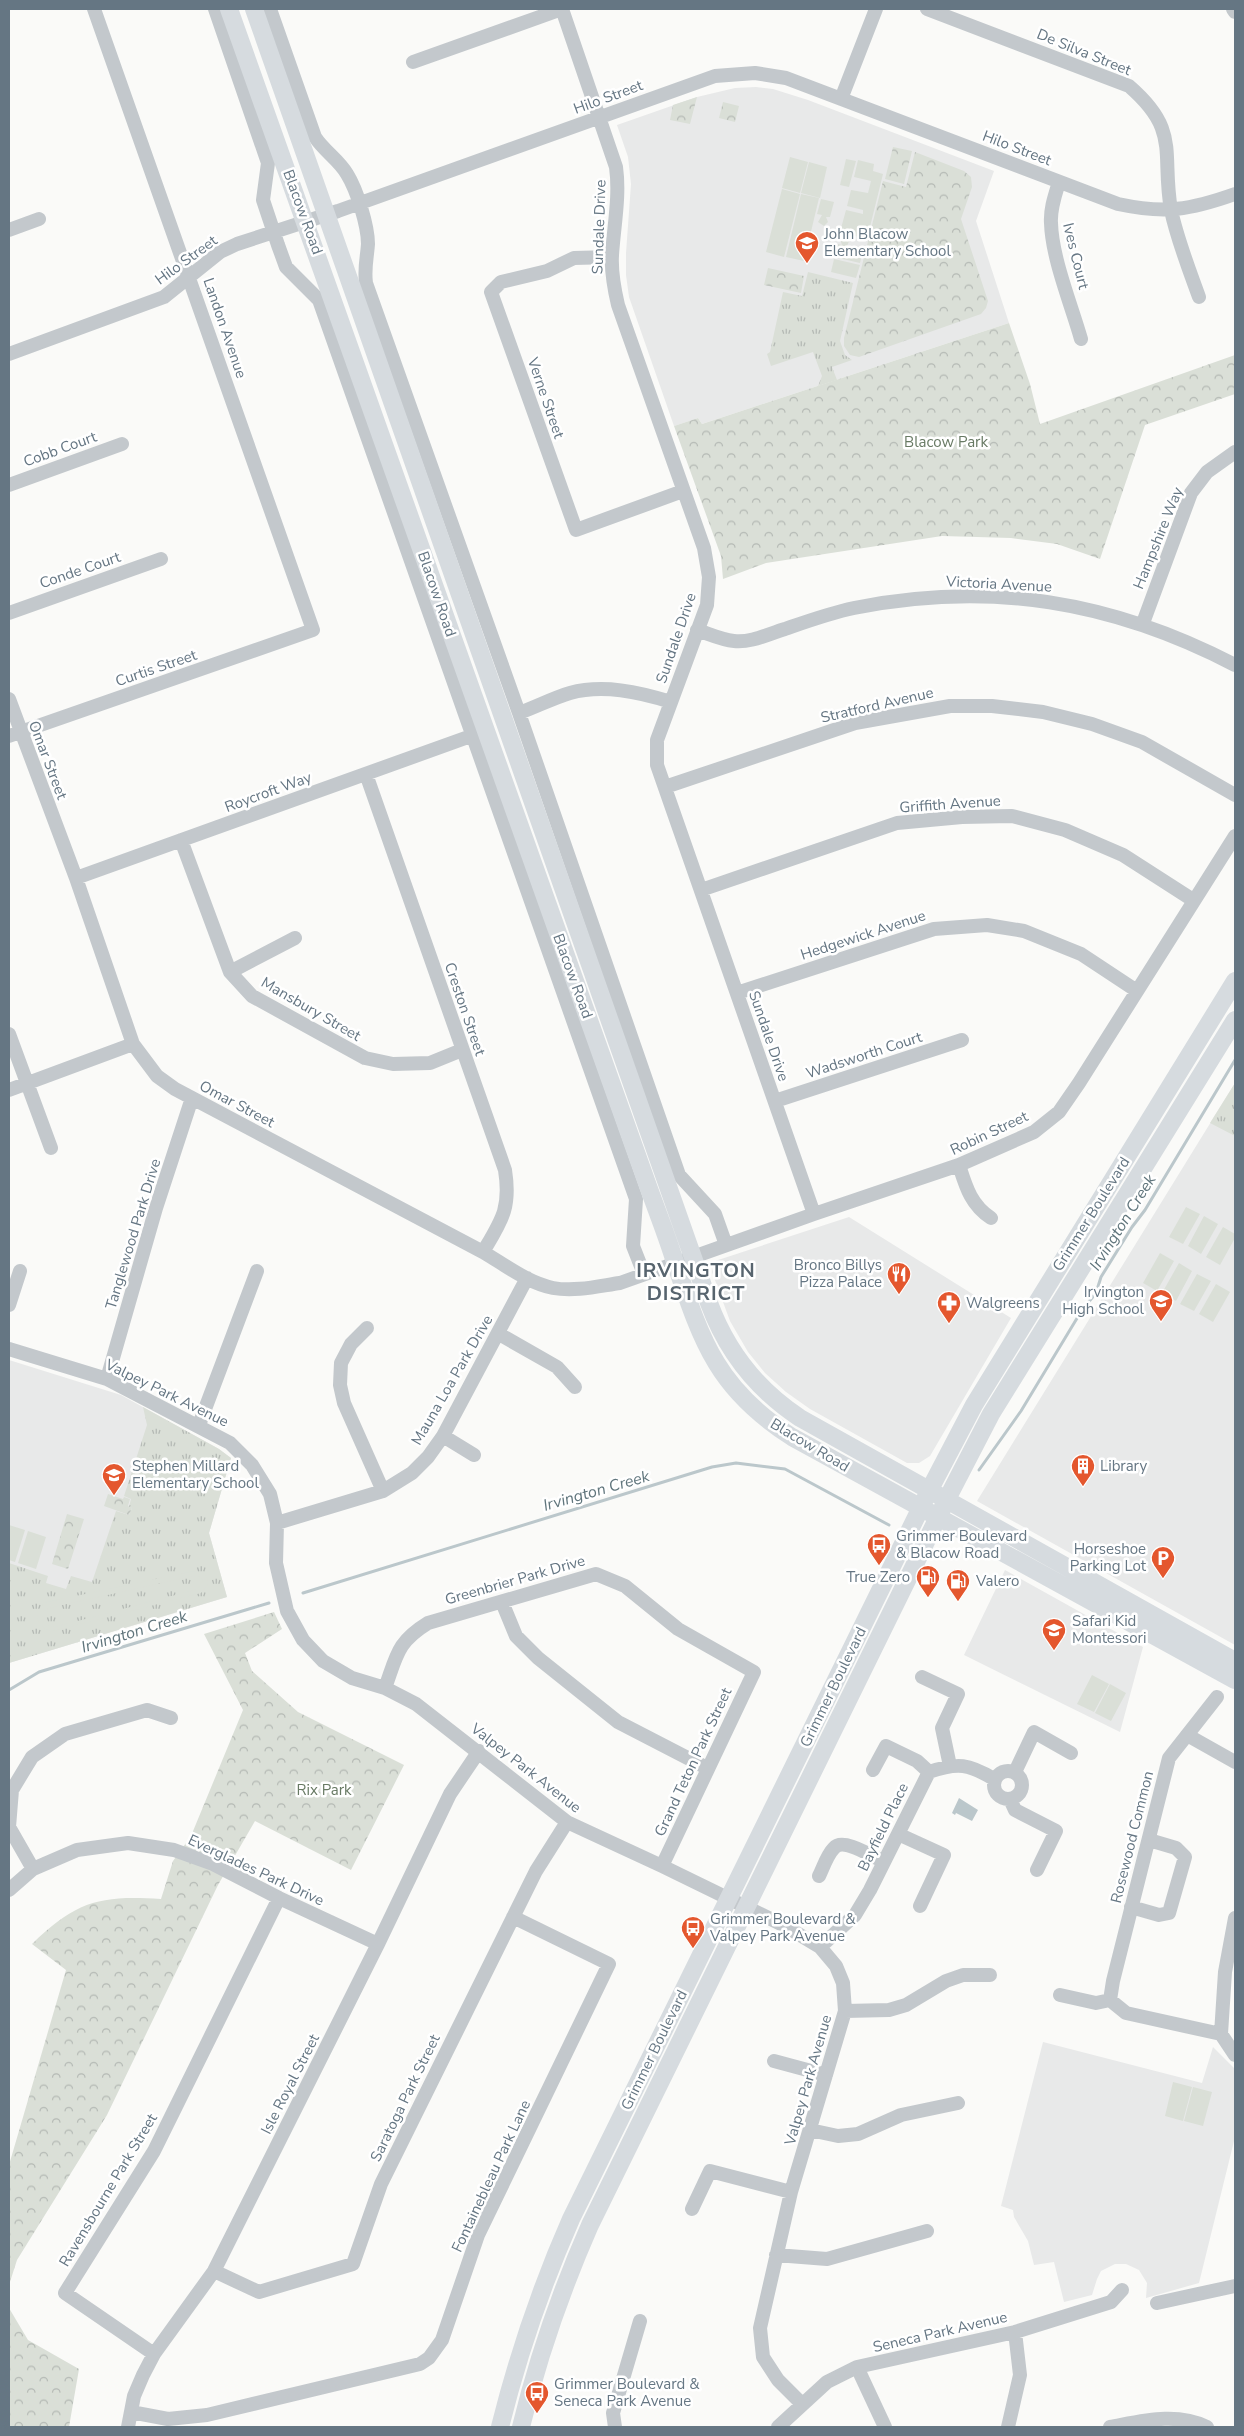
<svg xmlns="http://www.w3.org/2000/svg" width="1244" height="2436" viewBox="0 0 1244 2436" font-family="'Nunito Sans',sans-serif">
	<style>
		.built { fill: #e8e9e9 }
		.grass { fill: url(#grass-tufts) }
		.forest { fill: url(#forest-crowns) }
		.pitch { fill: #dadfd7; fill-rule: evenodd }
		.water { fill: #bbc7cb }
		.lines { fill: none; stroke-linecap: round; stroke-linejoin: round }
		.stream { stroke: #bbc7cb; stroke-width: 3 }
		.minor { stroke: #c3c8cc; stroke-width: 14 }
		.major { stroke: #d6dbdf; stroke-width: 18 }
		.labels { text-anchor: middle; stroke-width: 5; stroke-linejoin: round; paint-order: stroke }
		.street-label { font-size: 15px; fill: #657683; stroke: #fff }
		.poi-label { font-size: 15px; fill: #657683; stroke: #fff; text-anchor: start }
		.park-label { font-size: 15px; fill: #687a64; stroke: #fff }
		.water-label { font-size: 16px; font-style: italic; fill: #60757c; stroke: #fff }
		.district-label { font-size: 20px; font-weight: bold; letter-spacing: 1px; fill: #57646e; stroke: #fff }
	</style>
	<defs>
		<pattern id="grass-tufts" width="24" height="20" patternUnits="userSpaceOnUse" patternTransform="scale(1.25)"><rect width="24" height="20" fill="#dadfd7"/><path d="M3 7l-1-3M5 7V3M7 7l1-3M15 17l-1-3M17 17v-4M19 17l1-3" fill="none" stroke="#b4b9b4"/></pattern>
		<pattern id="forest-crowns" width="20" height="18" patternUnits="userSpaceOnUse" patternTransform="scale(1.25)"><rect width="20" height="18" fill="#dadfd7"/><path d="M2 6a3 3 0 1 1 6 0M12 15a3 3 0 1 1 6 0" fill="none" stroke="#b4b9b4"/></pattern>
	</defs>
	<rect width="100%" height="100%" fill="#fafaf8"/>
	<path class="built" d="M756,87L773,89L808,100L994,171L976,221L1009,323L702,424L698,418L674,426L629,297L626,275V253L631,184L628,157L617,125L697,97L735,88Z
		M1235,1083V1645L977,1501Z
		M849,1217L1011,1318L930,1456L919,1463H907L810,1409L786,1392L765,1373L748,1352L730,1321L712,1272L715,1261Z
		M9,1360L121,1395L219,1449L231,1458L209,1533L227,1597L9,1663Z
		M1005,1570L1143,1647L1120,1732L964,1655Z
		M1043,2042L1202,2083L1213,2047L1235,2069V2137L1199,2283L1146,2298L1147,2283L1139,2270L1126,2264H1115L1101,2271L1097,2279L1092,2295L1064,2302L1054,2262L1034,2265L1028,2241L1014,2217L1013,2210L1001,2206Z"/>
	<path class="grass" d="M808,272L853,283L840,341L845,355L852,360L832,367L837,380L818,386L822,376L813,352L771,366L767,354L770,352L783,292L802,296Z
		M1235,1083V1136L1210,1123Z
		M143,1407L219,1449L231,1458L209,1533L227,1597L9,1663V1563L48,1576L46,1583L66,1589L71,1576L92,1582L116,1511L129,1515L132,1508L129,1507L131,1499L124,1496L147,1425Z"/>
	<path class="forest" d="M697,97L690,124L670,120L673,105Z
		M723,102L739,106L735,122L719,118Z
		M893,147L912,151L904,184L885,179Z
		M915,152L964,171L971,177L972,187L961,219L988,301L986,308L981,314L859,357L850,355L844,346V338L883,181L906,187Z
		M768,268L804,276L801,293L764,285Z
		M1009,323L1030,384L1040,424L1235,355V394L1145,425L1100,559L1057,544L1011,538L942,536L766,563L723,579L721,556L674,426L698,418L702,424Z
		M108,1494L123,1499L124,1497L130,1499L128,1506L132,1508L129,1515L104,1506Z
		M67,1514L84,1519L68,1569L52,1564Z
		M274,1612L282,1629L245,1653L252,1671L298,1712L404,1765L351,1870L255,1821L218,1885L107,2115L17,2260L9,2285V2165L66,1970L32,1944C76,1901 100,1895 161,1899L173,1861L191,1836L243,1710L204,1634Z
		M9,2308L28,2340L79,2369L69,2427H9Z"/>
	<path class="pitch" d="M790,157L808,162L800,193L782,188Z
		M846,159L856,161L849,187L840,185Z
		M858,160L874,164L873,171L883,174L867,239L840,232L846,210L863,214V210L847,206L851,190L868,193L871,181L854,177Z
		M809,162L827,167L820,198L801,193Z
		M782,189L800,194L784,257L766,252Z
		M801,194L819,198L804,261L786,257Z
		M821,199L834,202L830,217H826L828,222L824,226L818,222L822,215L817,214Z
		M844,235L850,239L847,246L863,250L860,263L834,257L838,244L842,245L840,239Z
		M834,259L860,265L856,278L831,272Z
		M1186,1207L1200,1214L1183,1244L1169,1237Z
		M1204,1216L1218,1224L1201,1254L1188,1246Z
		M1223,1227L1235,1234V1238L1220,1265L1206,1257Z
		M1160,1253L1174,1261L1157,1291L1143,1283Z
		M1179,1263L1192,1271L1176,1301L1162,1293Z
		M1197,1274L1211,1281L1194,1311L1180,1304Z
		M1216,1284L1230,1292L1213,1322L1199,1314Z
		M9,1525L25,1530L15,1562L9,1560Z
		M28,1531L46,1537L36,1569L18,1563Z
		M194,1571L204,1574L208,1579L207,1586L201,1593L53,1631C35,1629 32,1610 47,1602ZM193,1576L200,1577L203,1580L198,1589L55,1627L46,1625L42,1618L44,1611L49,1608Z
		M1092,1675L1109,1684L1094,1712L1077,1704Z
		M1110,1684L1126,1693L1111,1721L1095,1713Z
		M1173,2082L1192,2087L1183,2121L1165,2116Z
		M1193,2087L1212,2092L1203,2126L1184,2121Z"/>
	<path class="water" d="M959,1798L978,1810L972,1821L956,1813L955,1815L952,1813Z"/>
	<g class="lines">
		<path class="stream" d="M979,1470L1021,1411L1082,1310L1096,1293L1101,1277L1132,1227L1145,1210L1235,1060
			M303,1593L712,1467L736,1463L785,1469L889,1525
			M9,1690L39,1672L269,1603"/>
		<path class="minor" d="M215,9L268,163L263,200L278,245L286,267L319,300L636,1199L633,1246L644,1274
			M270,9L315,137C324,151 339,160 347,174C357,190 368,226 368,244C367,258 364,269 366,283L519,713L679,1175L715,1214L726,1245
			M562,9L616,167C620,196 614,225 612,255C611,272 614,288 618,305L704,548L709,577L707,605L657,740V765L814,1214
			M927,9L1129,86C1181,131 1161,152 1171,210C1177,239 1189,269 1199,297
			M1233,9L1235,12
			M413,62L562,9
			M841,99L876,9
			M1059,182C1055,195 1050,209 1051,223C1052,258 1071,304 1081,339
			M9,230L39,219
			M612,257L574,258L547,271L501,282L491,292L576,530L683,491
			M9,354L164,297L220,252L237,244L338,211L715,76L755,73L786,78L1118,204C1165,214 1190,210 1235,194
			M9,485L122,444
			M9,613L161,559
			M1143,623L1191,493L1207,472L1235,452
			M697,630C709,634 722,640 734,641C751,643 768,634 785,629C808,621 830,613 854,608C991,581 1112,601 1235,665
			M9,699L76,878L133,1044L157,1076L175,1089L483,1252C505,1265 528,1283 553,1288C575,1292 599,1286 620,1283L814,1214L959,1165L1034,1132L1059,1112L1079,1083L1235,836
			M519,713C536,707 553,698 570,693C603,684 639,692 671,702
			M9,736L313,630L94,9
			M366,774L505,1170C511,1208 502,1220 483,1252
			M665,787L855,723L950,706H992L1043,712L1092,724L1142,742L1235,795
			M181,840L230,972L252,996L365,1058L393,1064L430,1063L462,1050
			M76,878L471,736
			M701,890L897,823L962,817L1012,816L1065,830L1123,855L1193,900
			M230,972L295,938
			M737,993L934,929L987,925L1024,931L1081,954L1137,991
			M9,1034L51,1148
			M9,1090L133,1044
			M775,1101L962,1040
			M959,1165C966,1187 971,1205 991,1218
			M9,1305L20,1271
			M367,1328L351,1344L341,1363L340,1385L344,1403L383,1491
			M499,1334L557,1367L575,1387
			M9,1349L107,1379L230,1443L252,1465L270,1494L277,1523L276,1563L287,1611L303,1640L323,1661L352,1678L385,1688L416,1704L567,1822L662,1866L785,1926L820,1947L836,1966L843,1983L845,2011L791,2192L760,2328L763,2357L778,2380L802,2404
			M107,1379L156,1208L192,1098
			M199,1425L257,1271
			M443,1436L474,1455
			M277,1523L383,1491L412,1473L428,1457L443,1436L527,1278
			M502,1602L516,1636L538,1658L618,1722L707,1768
			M922,1677L958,1694L942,1728L950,1766
			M385,1688C397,1655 397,1642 428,1623L596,1574L625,1586L678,1629L754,1672L662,1866
			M1187,1735L1235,1762
			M873,1770L886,1746L917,1761L929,1772
			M994 1785a14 14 0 1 1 28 0a14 14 0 1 1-28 0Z
			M1015,1772L1034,1732L1071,1753
			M1010,1799L1015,1810L1056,1831L1037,1870
			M898,1834L944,1855L920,1906
			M33,1869L9,1827L12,1790L32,1757L65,1734L147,1710L171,1718
			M819,1876C823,1868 827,1855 834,1848C843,1837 873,1857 884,1862
			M9,1890L33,1869L77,1850L128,1843L174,1850L213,1864L279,1898L378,1944
			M1131,1907L1159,1915L1169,1913L1185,1857L1176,1848L1149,1840
			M1235,1918L1225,1972L1221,2034L1235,2055
			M820,1947L855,1915L870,1890L929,1772C958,1762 969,1764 994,1779
			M1060,1995L1096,2003L1110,2000L1126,2013L1221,2034
			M1110,2000L1113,1981L1169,1758L1217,1697
			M845,2011L889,2010L906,2005L946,1981L963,1975H990
			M774,2061L826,2075
			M810,2130L838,2136L858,2134L901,2115L958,2103
			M692,2209L710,2171L791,2192
			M776,2255L827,2259L927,2231
			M214,2271L259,2292L353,2264L381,2184L536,1871L567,1822
			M1157,2303L1235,2286
			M154,2354L65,2293L154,2151L279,1898
			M857,2367L885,2427
			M131,2412L168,2419L207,2415L420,2364L429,2358L442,2340L478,2235L609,1964L513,1917
			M128,2427L134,2396L143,2375L154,2354L214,2271L378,1944L450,1794L479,1751
			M615,2427L613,2413L640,2321
			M778,2427L827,2382L857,2367L1015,2332L1111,2302L1122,2290
			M1008,2427L1020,2375L1015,2332
			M1110,2427C1143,2421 1176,2412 1207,2427"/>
		<path class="major" d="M229,9L648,1186C657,1211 667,1236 675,1262C702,1342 717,1389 792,1437L1235,1680
			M254,9L709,1303C727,1352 756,1389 800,1418L1235,1661
			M500,2427C518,2355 541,2287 571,2219L929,1491L974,1405L1235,981
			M521,2427C538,2357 561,2291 590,2225L946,1501L991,1414L1235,1020"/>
	</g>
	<defs>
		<g id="school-pin" transform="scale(1.25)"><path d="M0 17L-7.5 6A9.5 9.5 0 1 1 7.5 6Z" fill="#e4572e" stroke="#fff"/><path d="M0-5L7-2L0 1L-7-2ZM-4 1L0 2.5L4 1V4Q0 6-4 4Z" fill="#fff"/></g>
		<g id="restaurant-pin" transform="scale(1.25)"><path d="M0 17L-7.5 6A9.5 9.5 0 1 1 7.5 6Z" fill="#e4572e" stroke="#fff"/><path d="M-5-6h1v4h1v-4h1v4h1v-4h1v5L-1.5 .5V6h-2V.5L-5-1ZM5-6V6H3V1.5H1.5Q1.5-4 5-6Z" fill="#fff"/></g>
		<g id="pharmacy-pin" transform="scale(1.25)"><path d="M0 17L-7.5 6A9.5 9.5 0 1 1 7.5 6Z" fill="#e4572e" stroke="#fff"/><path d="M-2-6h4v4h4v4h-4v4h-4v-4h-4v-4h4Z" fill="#fff"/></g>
		<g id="building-pin" transform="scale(1.25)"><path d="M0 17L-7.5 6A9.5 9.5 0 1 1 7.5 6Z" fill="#e4572e" stroke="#fff"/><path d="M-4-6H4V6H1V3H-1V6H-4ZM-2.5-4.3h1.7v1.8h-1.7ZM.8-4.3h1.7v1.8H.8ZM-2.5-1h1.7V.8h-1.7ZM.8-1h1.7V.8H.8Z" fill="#fff"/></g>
		<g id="bus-pin" transform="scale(1.25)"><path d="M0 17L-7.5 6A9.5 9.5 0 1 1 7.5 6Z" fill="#e4572e" stroke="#fff"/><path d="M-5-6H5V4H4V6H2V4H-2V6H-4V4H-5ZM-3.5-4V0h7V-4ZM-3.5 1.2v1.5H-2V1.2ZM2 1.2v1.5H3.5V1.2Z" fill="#fff"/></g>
		<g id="parking-pin" transform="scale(1.25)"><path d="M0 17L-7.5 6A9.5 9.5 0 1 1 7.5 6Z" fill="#e4572e" stroke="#fff"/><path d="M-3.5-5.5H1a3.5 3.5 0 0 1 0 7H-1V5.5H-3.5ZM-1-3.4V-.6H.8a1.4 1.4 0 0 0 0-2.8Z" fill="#fff"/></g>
		<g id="fuel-pin" transform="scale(1.25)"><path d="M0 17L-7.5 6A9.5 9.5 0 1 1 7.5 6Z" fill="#e4572e" stroke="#fff"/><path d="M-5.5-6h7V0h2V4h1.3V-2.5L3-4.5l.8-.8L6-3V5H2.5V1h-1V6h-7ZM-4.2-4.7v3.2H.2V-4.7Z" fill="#fff"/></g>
	</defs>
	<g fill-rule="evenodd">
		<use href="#school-pin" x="807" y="243"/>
		<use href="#restaurant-pin" x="899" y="1274"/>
		<use href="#school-pin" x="1161" y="1301"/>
		<use href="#pharmacy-pin" x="949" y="1303"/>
		<use href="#building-pin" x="1083" y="1466"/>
		<use href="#school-pin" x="114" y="1475"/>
		<use href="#bus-pin" x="879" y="1545"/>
		<use href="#parking-pin" x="1163" y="1558"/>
		<use href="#fuel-pin" x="928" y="1577"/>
		<use href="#fuel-pin" x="958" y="1581"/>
		<use href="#school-pin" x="1054" y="1630"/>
		<use href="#bus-pin" x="693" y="1928"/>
		<use href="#bus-pin" x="537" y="2393"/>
	</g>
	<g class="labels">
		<g class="street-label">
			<text transform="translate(1084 52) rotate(22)" y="5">De Silva Street</text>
			<text transform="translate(608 97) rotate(-20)" y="5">Hilo Street</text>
			<text transform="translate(1017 148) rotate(21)" y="5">Hilo Street</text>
			<text transform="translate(303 212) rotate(70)" y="5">Blacow Road</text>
			<text transform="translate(599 227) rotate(-88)" y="5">Sundale Drive</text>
			<text transform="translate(1076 256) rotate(76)" y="5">Ives Court</text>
			<text transform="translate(186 260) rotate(-36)" y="5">Hilo Street</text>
			<text transform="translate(225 328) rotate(71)" y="5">Landon Avenue</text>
			<text transform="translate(546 398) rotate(71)" y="5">Verne Street</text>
			<text transform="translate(60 449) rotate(-20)" y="5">Cobb Court</text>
			<text transform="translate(1158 538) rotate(-68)" y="5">Hampshire Way</text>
			<text transform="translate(80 570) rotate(-19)" y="5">Conde Court</text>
			<text transform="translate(999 584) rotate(3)" y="5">Victoria Avenue</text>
			<text transform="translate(437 594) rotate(71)" y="5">Blacow Road</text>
			<text transform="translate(676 638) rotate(-71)" y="5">Sundale Drive</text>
			<text transform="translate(156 668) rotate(-19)" y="5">Curtis Street</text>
			<text transform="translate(877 705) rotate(-13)" y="5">Stratford Avenue</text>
			<text transform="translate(48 760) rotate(69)" y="5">Omar Street</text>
			<text transform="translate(268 792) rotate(-20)" y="5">Roycroft Way</text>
			<text transform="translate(950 804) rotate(-4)" y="5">Griffith Avenue</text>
			<text transform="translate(863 935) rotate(-18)" y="5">Hedgewick Avenue</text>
			<text transform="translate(573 976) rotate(70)" y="5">Blacow Road</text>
			<text transform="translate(311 1009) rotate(30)" y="5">Mansbury Street</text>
			<text transform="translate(465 1009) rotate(71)" y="5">Creston Street</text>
			<text transform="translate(769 1036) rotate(71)" y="5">Sundale Drive</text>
			<text transform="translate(864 1055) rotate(-18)" y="5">Wadsworth Court</text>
			<text transform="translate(237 1104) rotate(28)" y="5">Omar Street</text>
			<text transform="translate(989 1133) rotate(-25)" y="5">Robin Street</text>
			<text transform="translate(1091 1214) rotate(-58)" y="5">Grimmer Boulevard</text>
			<text transform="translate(133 1234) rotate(-73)" y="5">Tanglewood Park Drive</text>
			<text transform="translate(452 1380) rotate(-60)" y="5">Mauna Loa Park Drive</text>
			<text transform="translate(167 1393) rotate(26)" y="5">Valpey Park Avenue</text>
			<text transform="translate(810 1445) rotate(31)" y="5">Blacow Road</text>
			<text transform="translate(515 1580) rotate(-16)" y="5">Greenbrier Park Drive</text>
			<text transform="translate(833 1687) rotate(-64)" y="5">Grimmer Boulevard</text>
			<text transform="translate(693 1762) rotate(-65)" y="5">Grand Teton Park Street</text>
			<text transform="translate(526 1768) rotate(38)" y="5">Valpey Park Avenue</text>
			<text transform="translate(883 1827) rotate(-64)" y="5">Bayfield Place</text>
			<text transform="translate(1132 1837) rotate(-76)" y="5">Rosewood Common</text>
			<text transform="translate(256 1870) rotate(25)" y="5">Everglades Park Drive</text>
			<text transform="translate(654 2050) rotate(-64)" y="5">Grimmer Boulevard</text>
			<text transform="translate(808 2080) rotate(-74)" y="5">Valpey Park Avenue</text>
			<text transform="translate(290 2084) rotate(-63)" y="5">Isle Royal Street</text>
			<text transform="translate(405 2098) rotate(-64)" y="5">Saratoga Park Street</text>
			<text transform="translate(491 2176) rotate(-65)" y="5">Fontainebleau Park Lane</text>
			<text transform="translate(108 2190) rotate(-59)" y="5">Ravensbourne Park Street</text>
			<text transform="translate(940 2332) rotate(-13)" y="5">Seneca Park Avenue</text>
		</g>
		<g class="poi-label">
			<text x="824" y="239">John Blacow<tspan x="824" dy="17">Elementary School</tspan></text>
			<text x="882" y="1270" text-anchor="end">Bronco Billys<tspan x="882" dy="17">Pizza Palace</tspan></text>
			<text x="1144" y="1297" text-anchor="end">Irvington<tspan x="1144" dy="17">High School</tspan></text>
			<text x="966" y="1308">Walgreens</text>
			<text x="132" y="1471">Stephen Millard<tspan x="132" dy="17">Elementary School</tspan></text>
			<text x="1100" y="1471">Library</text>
			<text x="896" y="1541">Grimmer Boulevard<tspan x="896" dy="17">&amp; Blacow Road</tspan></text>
			<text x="1146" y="1554" text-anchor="end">Horseshoe<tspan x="1146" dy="17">Parking Lot</tspan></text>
			<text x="910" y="1582" text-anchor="end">True Zero</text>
			<text x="976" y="1586">Valero</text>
			<text x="1072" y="1626">Safari Kid<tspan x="1072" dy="17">Montessori</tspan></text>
			<text x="710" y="1924">Grimmer Boulevard &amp;<tspan x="710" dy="17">Valpey Park Avenue</tspan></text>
			<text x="554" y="2389">Grimmer Boulevard &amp;<tspan x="554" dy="17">Seneca Park Avenue</tspan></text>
		</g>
		<g class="park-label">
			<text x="946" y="447">Blacow Park</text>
			<text x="324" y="1795">Rix Park</text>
		</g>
		<g class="water-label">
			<text transform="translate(1122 1222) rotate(-58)" y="6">Irvington Creek</text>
			<text transform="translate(596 1490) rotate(-16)" y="6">Irvington Creek</text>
			<text transform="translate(134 1631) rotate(-17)" y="6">Irvington Creek</text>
		</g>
		<g class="district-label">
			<text x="696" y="1277">IRVINGTON<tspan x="696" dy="23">DISTRICT</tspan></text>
		</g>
	</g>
	<rect width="1244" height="2436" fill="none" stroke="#657683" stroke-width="20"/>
</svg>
